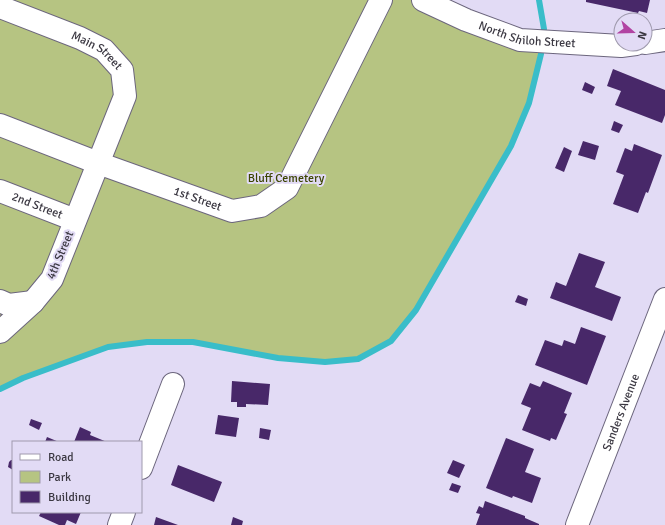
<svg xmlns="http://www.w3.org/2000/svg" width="665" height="525" viewBox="0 0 665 525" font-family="Signika,sans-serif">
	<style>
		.green { fill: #b6c482 }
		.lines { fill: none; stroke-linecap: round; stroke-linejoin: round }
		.stream { stroke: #39bdc9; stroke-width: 6 }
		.building { fill: #482869 }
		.minor-casing { stroke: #6c667d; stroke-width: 24 }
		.minor { stroke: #fff; stroke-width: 22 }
		.labels { text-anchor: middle; stroke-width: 4; stroke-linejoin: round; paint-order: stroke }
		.street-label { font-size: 12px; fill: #3b3842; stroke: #e2dbf5 }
		.park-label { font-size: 12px; fill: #3c4502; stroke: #e2dbf5 }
	</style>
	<rect width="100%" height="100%" fill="#e2dbf5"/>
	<path class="green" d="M0,0H423L542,41L541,54L529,103L511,146L416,310L391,341L358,359L325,362L278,358L193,342H147L108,347L23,378L0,389Z"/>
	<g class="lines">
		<path class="stream" d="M539,0L544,29
			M0,389L23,378L108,347L147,342H193L278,358L325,362L358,359L391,341L416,310L511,146L529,103L541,54"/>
	</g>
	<path class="building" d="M586,0H650L647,13L639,11L638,13L586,2Z
		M613,69L665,90V115L662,123L615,105L621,91L607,86Z
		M585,82L595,87L592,94L582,90Z
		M614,121L623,125L619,133L611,130Z
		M583,141L599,146L595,160L578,155Z
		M634,144L662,155L648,193L646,192L638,213L613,204L624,175L616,172L625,148L632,151Z
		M564,147L572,151L564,172L555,168Z
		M579,253L605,262L595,287L621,297L612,321L550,298L556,282L566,286Z
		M518,295L528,299L526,306L515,302Z
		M581,327L606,336L587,385L535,365L545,340L562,346L564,340L575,344Z
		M232,381L270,384L268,405L246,404V407H237V402H231Z
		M543,381L572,393L564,413L567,414L556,440L551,438L550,441L522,430L531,408L521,404L530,383L540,387Z
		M218,415L239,418L236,437L215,434Z
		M31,419L42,423L39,430L29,425Z
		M80,427L91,432L90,435L107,442H74Z
		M260,428L271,430L269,440L259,438Z
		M47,437L59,442H45Z
		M506,438L534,449L525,472L541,478L532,503L513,496L512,498L486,488Z
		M11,460H13V470L8,467L9,462Z
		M453,460L465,465L459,478L447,473Z
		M178,465L222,482L214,502L171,485Z
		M452,483L461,486L458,493L449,490Z
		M485,501L525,516V518L539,524V525H476L480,514L476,513L479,506L483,508Z
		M41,512H81L76,524L67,520L65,525H59L39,516Z
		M156,517L178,525H154Z
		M233,517L243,521L242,525H231Z"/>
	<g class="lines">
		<g class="minor-casing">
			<g id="minor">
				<path id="s1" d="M423,0L466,20L520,40L621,46L636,44"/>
				<path id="s2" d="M0,7L80,38L104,50L122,70L125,96L52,279L33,302L0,332"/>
				<path d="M645,43L665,40"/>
				<path id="s3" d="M0,125L98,163L232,211L261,206L287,188L381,0"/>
				<path id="s4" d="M0,191L75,220"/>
				<path d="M0,301L9,305L33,302"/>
				<path d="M141,468L173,384"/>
				<path d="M119,525L124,512"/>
				<path id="s5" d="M577,525L665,299"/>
			</g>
		</g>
		<use href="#minor" class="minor"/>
	</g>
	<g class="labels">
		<g class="street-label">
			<text dy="4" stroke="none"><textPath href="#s1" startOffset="111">North Shiloh Street</textPath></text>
			<text dy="4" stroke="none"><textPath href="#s2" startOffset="107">Main Street</textPath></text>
			<text dy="4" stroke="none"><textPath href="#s3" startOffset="211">1st Street</textPath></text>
			<text dy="4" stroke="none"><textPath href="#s4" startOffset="40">2nd Street</textPath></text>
			<text transform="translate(60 255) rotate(-67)" y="4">4th Street</text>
			<text dy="4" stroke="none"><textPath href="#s5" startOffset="121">Sanders Avenue</textPath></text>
		</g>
		<g class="park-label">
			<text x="286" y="182">Bluff Cemetery</text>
		</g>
	</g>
	<rect x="12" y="441" width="130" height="72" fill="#e2dbf5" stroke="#9f9aad"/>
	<rect x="20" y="454" width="20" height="6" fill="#ffffff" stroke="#9f9aad"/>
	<text x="48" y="461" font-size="12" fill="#3b3842">Road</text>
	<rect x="20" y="471" width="20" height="12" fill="#b6c482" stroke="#9f9aad"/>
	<text x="48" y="481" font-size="12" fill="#3b3842">Park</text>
	<rect x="20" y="491" width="20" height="12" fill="#482869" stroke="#9f9aad"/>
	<text x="48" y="501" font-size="12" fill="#3b3842">Building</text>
	<g transform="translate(633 32) rotate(110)"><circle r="19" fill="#e2dbf5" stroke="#9f9aad"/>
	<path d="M0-3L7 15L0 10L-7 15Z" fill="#b143a2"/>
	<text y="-6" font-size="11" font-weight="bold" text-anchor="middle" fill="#3b3842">N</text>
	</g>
</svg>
